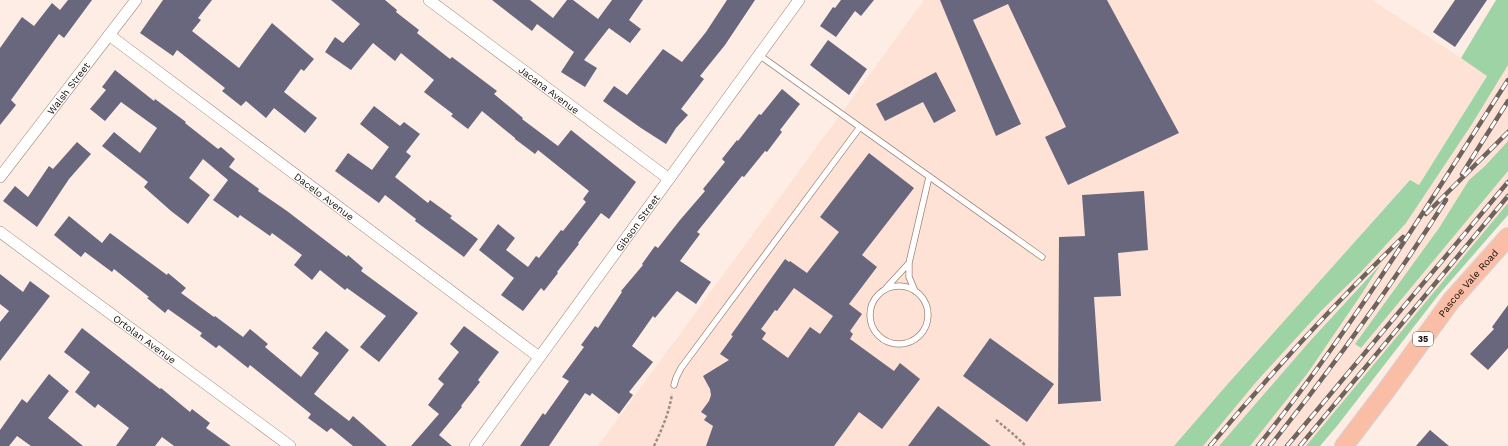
<svg xmlns="http://www.w3.org/2000/svg" width="1508" height="446" viewBox="0 0 1508 446" font-family="'Work Sans',sans-serif">
	<style>
		.built { fill: #fee2d5 }
		.green { fill: #9ed3a6 }
		.building { fill: #68677e; fill-rule: evenodd }
		.lines { fill: none; stroke-linecap: round; stroke-linejoin: round }
		.lane-casing { stroke: #9e8579; stroke-width: 7 }
		.street-casing { stroke: #9e8579; stroke-width: 12 }
		.primary-casing { stroke: #d5d4d3; stroke-width: 20 }
		.path { stroke: #9b8e87; stroke-width: 2.5; stroke-dasharray: 3 2; stroke-linecap: butt }
		.lane { stroke: #fff; stroke-width: 5.5 }
		.street { stroke: #fff; stroke-width: 11 }
		.primary { stroke: #fabea7; stroke-width: 18 }
		.rail-casing { stroke: #6f635e; stroke-width: 4.5 }
		.rail { stroke: #fefefe; stroke-width: 3; stroke-dasharray: 9; stroke-linecap: butt }
		.labels { text-anchor: middle; stroke-width: 3; stroke-linejoin: round; paint-order: stroke }
		.shield { fill: #fefefe; stroke: #5d5754; stroke-width: 1 }
		.shield-label { font-size: 9px; font-weight: bold; fill: #180f0b }
		.street-label { font-size: 10px; fill: #180f0b; stroke: #fefefe }
	</style>
	<rect width="100%" height="100%" fill="#feede5"/>
	<path class="built" d="M924,0H1372L1487,75L1419,185L1410,180L1225,387L1174,446H598Z
		M1508,65V141L1485,166L1469,180L1439,228L1355,344L1361,348L1508,171V203L1306,446H1250L1307,374L1361,295L1379,265L1310,341L1219,446H1203L1257,381L1321,311L1361,272L1406,223L1472,124Z"/>
	<path class="green" d="M1496,0H1508V65L1472,124L1406,223L1361,272L1321,311L1257,381L1203,446H1174L1225,387L1410,180L1419,185L1487,76L1461,58Z
		M1508,141V171L1361,348L1355,344L1439,228L1469,180L1485,166Z
		M1508,203V215L1440,293L1337,426L1320,446H1306Z
		M1381,264L1361,295L1307,374L1250,446H1219L1310,341Z"/>
	<path class="building" d="M68,0H92L64,38L59,34L11,100L16,105L0,125V48L22,17L34,26L52,3L60,10Z
		M163,0H212L198,18L201,20L192,31L239,68L272,23L314,59L304,71L301,69L284,92L317,118L305,133L274,108L266,118L246,101L241,106L222,91L225,88L177,50L173,56L140,33Z
		M331,0H385L397,10L396,12L419,30L417,33L450,59L452,57L497,91L494,94L523,118L522,119L558,146L571,130L636,182L609,219L601,213L578,243L579,244L557,272L558,273L544,291L541,288L523,311L501,295L514,278L479,250L498,224L515,238L506,250L528,267L536,256L539,258L561,230L563,231L586,202L583,199L589,191L538,150L535,154L515,139V138L482,111L468,129L451,116L453,114L424,92L434,80L401,53L395,61L373,43L351,70L325,52L335,37L343,43L360,24Z
		M492,0H530L553,18L567,0H573L598,19L612,0H643L629,20L641,29L630,43L609,28L584,60L597,68L585,87L561,72L574,52L537,24L532,31Z
		M727,0H755L725,45L700,76L704,79L681,109L688,115L676,128L666,144L641,128L603,101L614,86L627,95L663,49L682,62L706,32Z
		M841,0H874L861,16L855,11L836,37L820,26L833,7L835,8Z
		M940,0H1107L1179,133L1068,185L1045,137L1066,127L1008,4L973,20L1021,124L996,136Z
		M1455,0H1487L1455,47L1433,32Z
		M828,40L867,69L849,95L810,65Z
		M115,70L154,101L155,99L186,122L185,123L218,149L221,147L235,159L229,167L259,189L258,191L287,211L347,257L348,255L363,268L361,271L418,313L379,362L360,347L386,316L347,288L345,290L320,270L312,280L294,265L302,255L272,233L270,236L240,215L238,218L213,200L228,180L203,159L189,178L210,195L188,224L171,211L144,187L148,182L102,146L114,132L140,153L157,128L121,102L105,121L90,109L106,90L102,87Z
		M936,72L956,111L934,123L923,102L885,121L876,104Z
		M782,89L800,104L780,130L782,132L767,152L765,151L744,177L742,176L697,232L700,234L680,261L711,282L696,304L677,291L655,318L653,316L632,346L653,362L629,392L633,395L619,414L592,393L590,396L585,393L549,446H520L543,413L545,415L569,381L562,377L584,347L581,345L595,326L598,328L622,292L621,291L643,265L642,264L655,246L658,248L680,220L705,191L703,189L725,162L722,159L737,140L738,141L759,114L761,115Z
		M374,106L400,126L404,122L420,134L406,152L411,156L395,177L428,203L430,200L452,216L450,218L478,239L464,257L415,221L416,219L385,195L379,203L335,171L348,153L372,170L389,147L360,124Z
		M77,142L91,154L69,179L37,227L3,201L15,186L28,197L49,166L53,169Z
		M869,153L914,188L862,255L877,267L849,304L862,314L850,331L853,334L850,339L894,371L900,363L920,379L882,429L859,412L834,446H706L713,426L704,420L707,416L701,412L709,401L711,395L710,389L703,376L729,360L720,354L733,336L731,335L785,259L789,262L790,261L807,273L839,232L820,217ZM794,288L833,316L820,334L810,327L788,358L762,339L766,333L761,329L775,310L777,311Z
		M1144,191L1148,250L1118,253L1121,296L1094,297L1101,401L1058,404L1059,237L1085,236L1082,195Z
		M69,216L102,243L110,233L167,275L168,273L186,288L181,293L214,317L215,316L243,337L250,329L268,344L265,347L301,377L319,353L312,348L326,331L349,350L314,394L349,421L353,416L387,446H353L331,428L327,432L308,418L311,414L250,365L248,368L219,345L216,348L200,336L202,333L168,309L165,313L147,298L149,297L114,269L112,272L85,252L81,257L54,235Z
		M0,274L23,292L30,281L50,296L0,361V322L9,311L0,304Z
		M1508,305V348L1488,370L1470,354L1494,329L1492,327Z
		M464,326L499,352L478,380L480,382L461,406L462,407L439,435L452,446H411L439,414L428,405L444,384L438,379L459,352L450,344Z
		M82,328L160,389L161,388L190,412L192,409L210,423L206,428L231,446H174L162,437L155,446H116L129,428L98,404L95,408L75,392L90,372L64,352Z
		M990,338L1054,384L1027,422L963,376Z
		M49,374L69,391L48,418L83,446H31L17,436L9,446H0V430L22,399L27,403Z
		M938,406L991,446H908Z
		M1430,430L1449,446H1416Z"/>
	<g class="lines">
		<g class="lane-casing">
			<path id="lane" d="M759,55L1042,257
				M870 315a29 29 0 1 1 58 0a29 29 0 1 1-58 0Z
				M886,288L909,263
				M915,291L909,277V263L929,177
				M674,385L676,378L681,368L860,127"/>
		</g>
		<g class="street-casing">
			<g id="street">
				<path id="s1" d="M429,0L669,179"/>
				<path id="s2" d="M109,35L539,357"/>
				<path id="s3" d="M0,177L136,0"/>
				<path id="s4" d="M0,232L290,446"/>
				<path id="s5" d="M475,446L799,0"/>
			</g>
		</g>
		<g class="primary-casing">
			<g id="primary">
				<path id="s6" d="M1344,446L1385,392L1451,301L1508,237"/>
			</g>
		</g>
		<path class="path" d="M996,420L1012,433L1026,446
			M654,446C662,429 669,413 672,394"/>
		<use href="#lane" class="lane"/>
		<use href="#street" class="street"/>
		<use href="#primary" class="primary"/>
		<g class="rail-casing">
			<path id="rail" d="M1462,174L1508,101
				M1426,214L1508,132
				M1210,446C1271,373 1335,303 1403,237
				M1258,446C1351,331 1428,204 1508,80
				M1270,446C1333,367 1392,285 1446,200
				M1287,446L1508,182
				M1300,446L1508,196"/>
		</g>
		<use href="#rail" class="rail"/>
	</g>
	<g class="labels">
		<rect class="shield" x="1413" y="332" width="20" height="14" rx="3"/>
		<g class="shield-label">
			<text x="1423" y="342">35</text>
		</g>
		<g class="street-label">
			<text dy="4" stroke="none"><textPath href="#s3" startOffset="112">Walsh Street</textPath></text>
			<text dy="4" stroke="none"><textPath href="#s1" startOffset="150">Jacana Avenue</textPath></text>
			<text dy="4" stroke="none"><textPath href="#s2" startOffset="269">Dacelo Avenue</textPath></text>
			<text dy="4" stroke="none"><textPath href="#s5" startOffset="276">Gibson Street</textPath></text>
			<text dy="4" stroke="none"><textPath href="#s6" startOffset="205">Pascoe Vale Road</textPath></text>
			<text dy="4" stroke="none"><textPath href="#s4" startOffset="180">Ortolan Avenue</textPath></text>
		</g>
	</g>
</svg>
